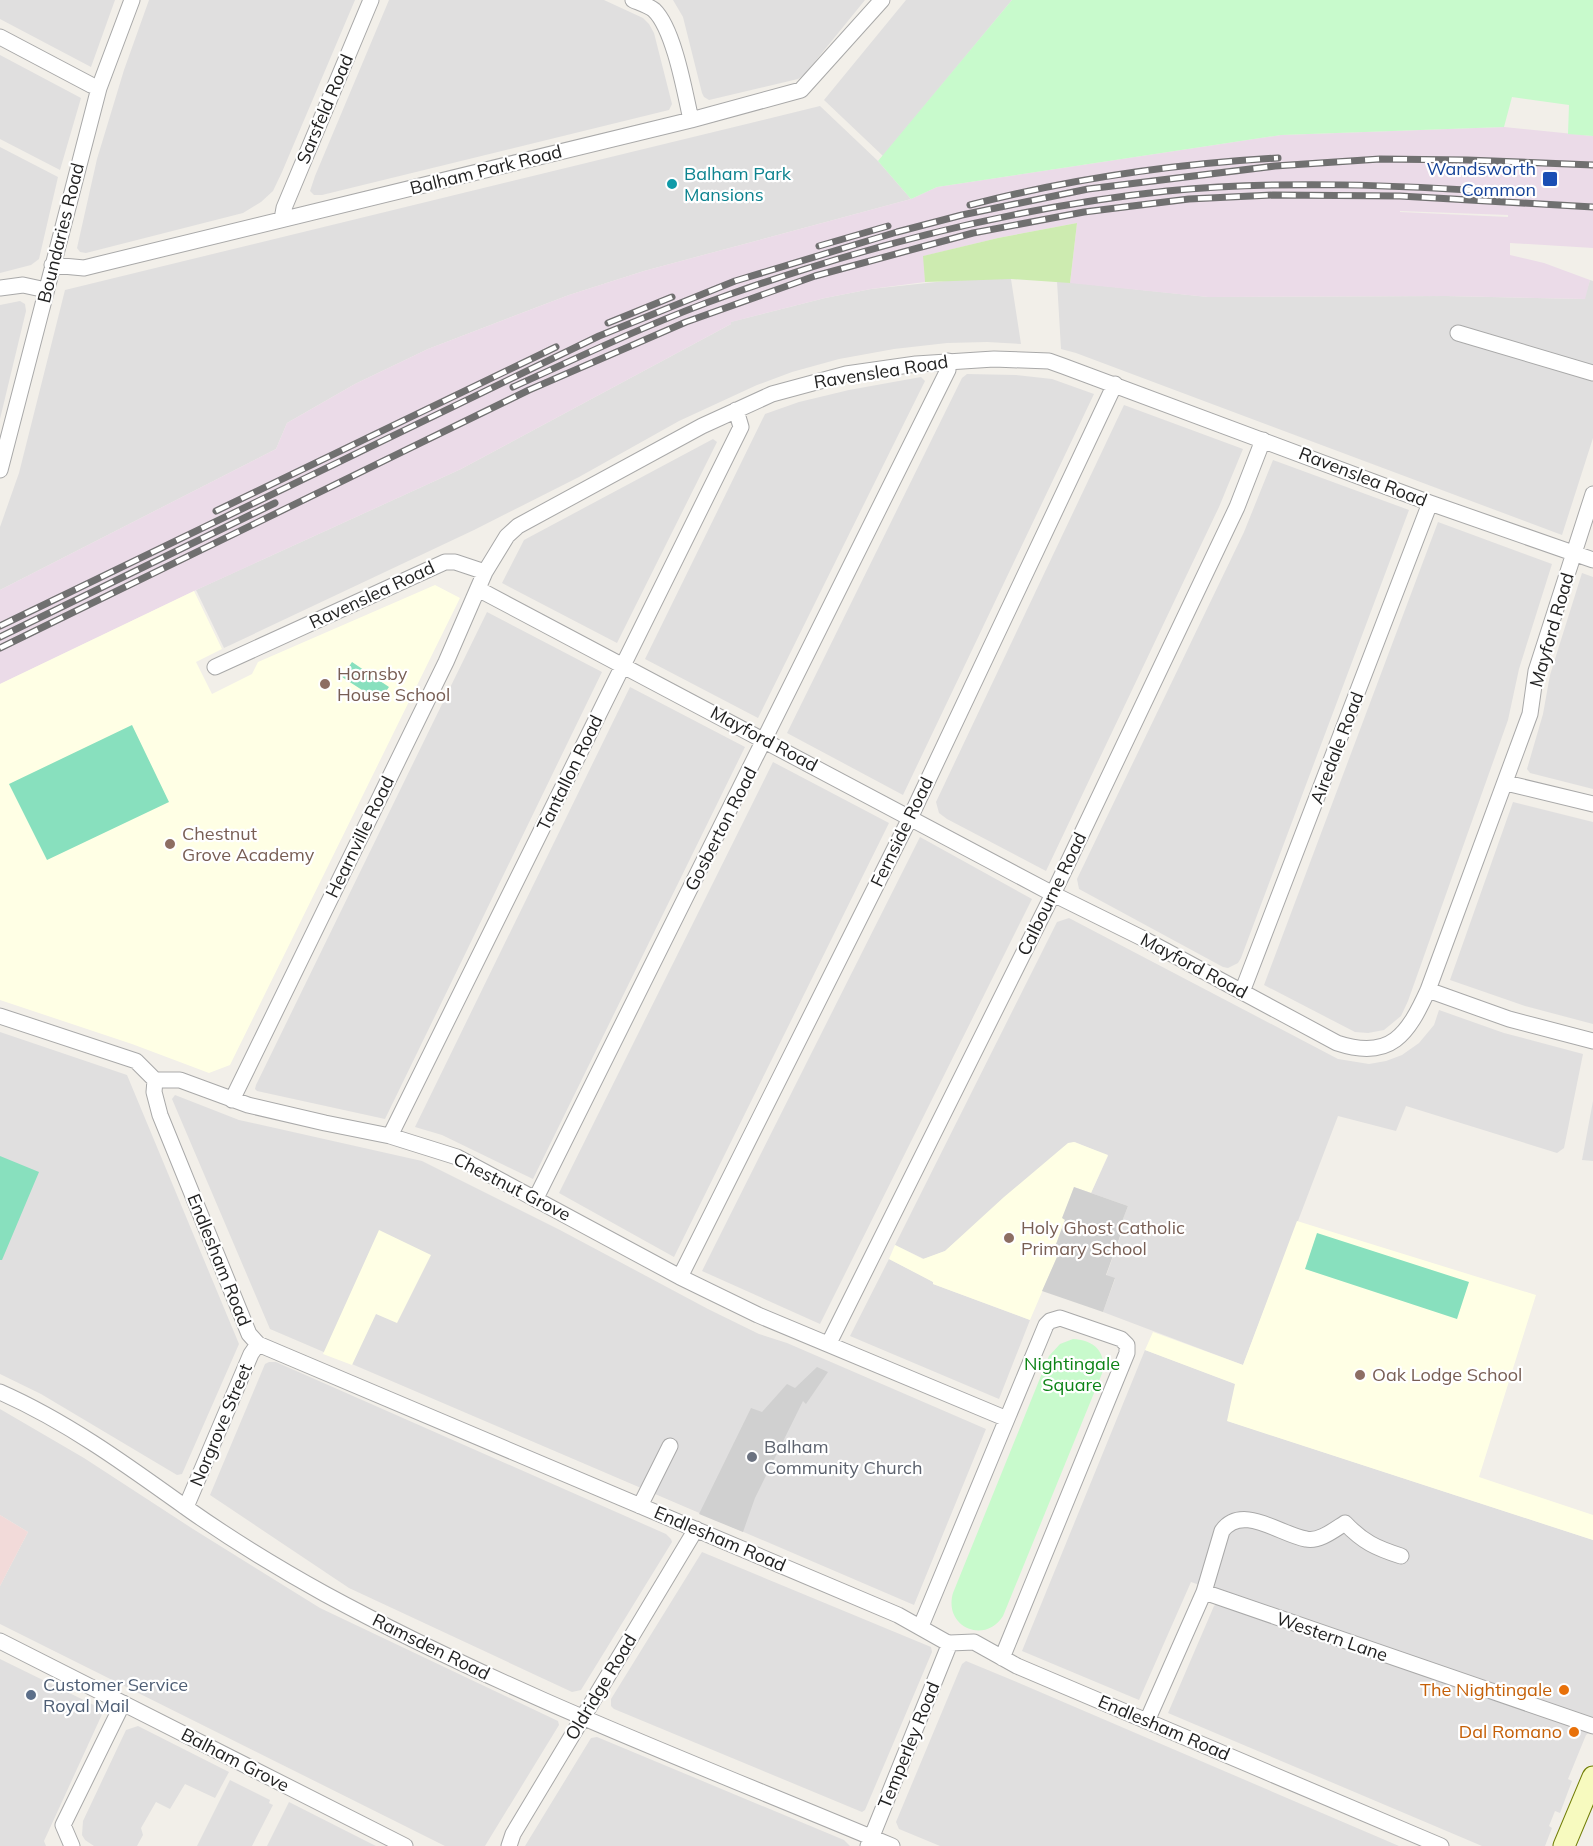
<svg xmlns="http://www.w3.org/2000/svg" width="1593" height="1846" viewBox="0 0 1593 1846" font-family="Mulish,sans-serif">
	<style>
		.residential { fill: #e0dfdf }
		.commercial { fill: #f2dad9 }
		.industrial { fill: #ebdbe8; fill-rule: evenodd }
		.education { fill: #ffffe5 }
		.religious { fill: #d0d0d0 }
		.grass { fill: #cdebb0 }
		.park { fill: #c8facc }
		.pitch { fill: #88e0be }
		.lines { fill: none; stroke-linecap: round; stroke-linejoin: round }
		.minor-casing { stroke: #a9a9a9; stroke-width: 17 }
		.secondary-casing { stroke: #707d05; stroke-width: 23 }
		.minor { stroke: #fff; stroke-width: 15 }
		.secondary { stroke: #f7fabf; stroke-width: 21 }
		.rail-casing { stroke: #707070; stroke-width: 7 }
		.rail { stroke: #fff; stroke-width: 4.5; stroke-dasharray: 14; stroke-linecap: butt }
		.transit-dot { fill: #1a4fb4; stroke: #fff; stroke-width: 2 }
		.culture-dot { fill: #0f9aa8; stroke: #fff; stroke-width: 2 }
		.education-dot { fill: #8d6e63; stroke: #fff; stroke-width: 2 }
		.worship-dot { fill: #6b7280; stroke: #fff; stroke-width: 2 }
		.food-dot { fill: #e8710a; stroke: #fff; stroke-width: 2 }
		.service-dot { fill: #5c6f8a; stroke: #fff; stroke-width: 2 }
		.labels { text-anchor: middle; stroke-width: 4.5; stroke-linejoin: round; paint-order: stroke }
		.street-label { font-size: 18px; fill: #222; stroke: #fff }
		.transit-label { font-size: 18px; fill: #164399; stroke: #fff; text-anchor: end }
		.culture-label { font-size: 18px; fill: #0d838f; stroke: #fff; text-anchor: start }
		.education-label { font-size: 18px; fill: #785e54; stroke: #fff; text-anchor: start }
		.park-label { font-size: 18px; fill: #0c8416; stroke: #fff }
		.worship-label { font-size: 18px; fill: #5b616d; stroke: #fff; text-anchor: start }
		.service-label { font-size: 18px; fill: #4e5e75; stroke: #fff; text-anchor: start }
		.food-label { font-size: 18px; fill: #c56008; stroke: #fff; text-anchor: end }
	</style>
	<rect width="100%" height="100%" fill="#f2efe9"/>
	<path class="residential" d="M0,0H115L91,67L0,19Z
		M149,0H355L282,172L273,191L261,202L243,213L86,253L80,252L77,248L97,159L124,70Z
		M389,0H604L643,18L649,24L654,33L672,104L669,110L322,195H314L310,191L315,176Z
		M673,0H865L804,75L798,79L709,100L704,97L702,93L683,17Z
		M906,0H1012L883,156L824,100Z
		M0,55L81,98L60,170L0,139Z
		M820,106L878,161L911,199L644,271L569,295L428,349L355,384L287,423L276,449L0,590V527L19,473L65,290Z
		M0,147L58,177L39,259L31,265L0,273Z
		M964,279H1011L1021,344L987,342L947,343L894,349L839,359L792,372L757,385L679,421L579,477L474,530L224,648L196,590L461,469L731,324L730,322L825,298L871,289Z
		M1590,280L1593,281V438L1562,535L1076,353L1061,349L1057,281L1208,297L1446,296L1584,299Z
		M20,301L25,304L26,311L0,419V305Z
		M967,374L1016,375L1052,379L1094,394L903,795L787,733L962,378Z
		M921,377L925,381L758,718L645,659L765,414L799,402L849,390Z
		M1124,405L1243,449L1219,507L1046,871L947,819L939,813L936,802Z
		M713,439L717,442L617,643L502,583L524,540Z
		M1273,460L1409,510L1241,958L1238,963L1228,968L1223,967L1079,889L1077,879L1244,532Z
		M1438,522L1552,564L1519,669L1508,720L1408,1001L1401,1016L1384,1030L1368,1033L1355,1032L1264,985Z
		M1582,573L1593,577V789L1530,773L1527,769L1543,714L1550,675Z
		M487,612L602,672L385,1119L257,1091L255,1089L256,1085Z
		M630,687L745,747L533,1179L442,1135L415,1127Z
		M773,762L889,823L674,1257L559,1193Z
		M1513,802L1593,822V1024L1525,1006L1450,980Z
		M920,837L1032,899L820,1324L702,1271Z
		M1069,918L1338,1059L1369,1064L1386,1061L1402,1055L1419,1043L1434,1025L1439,1010L1504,1033L1583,1054L1564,1148L1557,1153L1406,1106L1396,1131L1338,1116L1243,1365L1103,1312L1115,1279L1106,1276L1123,1229L1120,1227L1128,1206L1091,1193L1108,1156L1075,1142L1068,1144L945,1251L924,1259L895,1245L1057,922Z
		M0,1032L127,1075L239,1344L182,1474L177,1475L41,1394L0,1374Z
		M175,1095L239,1120L422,1161L560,1230L708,1309L759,1334L787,1343L986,1429L914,1605L270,1329L172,1099Z
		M1593,1101V1161L1582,1160Z
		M889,1259L934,1282L933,1284L1030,1320L999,1399L850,1336Z
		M1145,1350L1236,1384L1228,1421L1593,1540V1722L1191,1582L1139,1700L1022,1651Z
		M269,1362H276L666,1534L671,1539L672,1542L581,1690L572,1692L349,1588L210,1495L265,1364Z
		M0,1409L84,1458L193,1529L320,1608L558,1721L559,1725L485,1846H445L0,1624V1586L28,1532L0,1515Z
		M702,1552L931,1647L932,1652L865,1810L862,1812L614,1709L611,1706V1699Z
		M1218,1603L1590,1732L1586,1735L1568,1779L1572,1781L1560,1813L1555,1811L1549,1826L1552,1828L1545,1846H1482L1168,1713L1214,1606Z
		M0,1659L104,1710L44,1841L46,1846H0Z
		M966,1661L1019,1683L1399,1846H940L899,1829L896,1822L962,1664Z
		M138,1726L229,1772L215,1798L185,1784L170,1809L156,1802L141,1828L143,1835L137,1846H94L85,1840L82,1835L83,1821L126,1730Z
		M597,1737L844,1840L850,1846H525L591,1738Z
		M230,1780L270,1800L269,1803L273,1805L252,1846H197Z
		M289,1802L362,1839L376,1846H267Z"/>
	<path class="commercial" d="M0,1515L28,1532L0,1586Z"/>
	<path class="industrial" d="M1504,127L1593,136V248L1510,243V255L1544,263L1590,280L1585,299L1446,296L1208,297L1070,283L1077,223L998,238L924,256L925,282L871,289L825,298L731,322V324L461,469L194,591L0,684V590L276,449L287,423L355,384L428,349L569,295L644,271L911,199L937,187L1281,135ZM1400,211L1508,215V217L1400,212Z"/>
	<path class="education" d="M435,585L460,598L230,1065L209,1073L132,1044L0,1000V684L194,591L222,649L196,662L212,694L252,674L258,662Z
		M1074,1142L1108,1155L1091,1193L1074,1187L1063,1218L1065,1219L1052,1255L1057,1257L1030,1320L933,1284V1282L889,1259L895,1245L923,1259L945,1251L1004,1197L1068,1143Z
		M1297,1221L1536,1295L1479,1477L1593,1515V1540L1227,1421L1235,1384L1145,1350L1153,1332L1243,1365Z
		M379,1230L431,1255L397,1323L376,1314L352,1365L323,1354Z"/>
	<path class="religious" d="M1074,1187L1128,1206L1120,1227L1123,1228L1106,1275L1115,1278L1103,1312L1042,1291L1057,1257L1052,1255L1065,1220L1062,1218Z
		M817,1367L828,1372L806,1404L803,1401L755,1498L743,1532L699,1514L751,1408L762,1412L787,1384L795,1388Z"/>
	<path class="grass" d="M1077,223L1070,283L1011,279L925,282L923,256L998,238Z"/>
	<path class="park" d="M1012,0H1593V136L1568,134L1569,105L1512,97L1504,127L1281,135L937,187L911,199L878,161Z
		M1073,1339C1092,1340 1106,1350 1103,1371L1003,1616C985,1645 943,1627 953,1593L1049,1356L1060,1344Z"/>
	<path class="pitch" d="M352,662L389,687L379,701L342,677Z
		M132,725L169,802L47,860L9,784Z
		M0,1156L39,1172L2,1260H0Z
		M1317,1233L1469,1282L1457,1319L1305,1269Z"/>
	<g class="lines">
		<g class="minor-casing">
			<path id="minor" d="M633,0C640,3 649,6 654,10C674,29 685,93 691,120
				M0,37L91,85L99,88
				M282,219L284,208L371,0
				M52,265L84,268L96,265L691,120L801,90L882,0
				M0,288L23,285L46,290
				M1458,333L1593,373
				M0,470L99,88L132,0
				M478,589L1053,894L1142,938L1337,1043C1391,1061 1408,1034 1428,990L1530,714L1536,671L1593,494
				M215,667L445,562H455L485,572
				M1506,783L1593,804
				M1428,990L1509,1019L1593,1041
				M1242,992L1430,503
				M0,1016L136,1061L155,1080H180L248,1105L325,1123L390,1136L457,1157L680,1277L758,1315L1007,1419
				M155,1080L154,1092L160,1115L249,1334L258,1344L898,1615L946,1642L950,1643L974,1642L1017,1666L1441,1846
				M232,1100L446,662L485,572L507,536L518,526L702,426L772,394L846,374L916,364L994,359L1049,361L1063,366L1430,503L1593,560
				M390,1136L741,427L736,410
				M536,1198L948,370V361
				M680,1277L910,818L1115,384
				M829,1343L1053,894L1237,507L1263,440
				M0,1392C68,1422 128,1466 188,1509C232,1540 278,1568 325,1594C507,1693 702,1766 892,1846
				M640,1506L670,1446
				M186,1507L251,1354L258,1344
				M1204,1592L1222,1531C1242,1503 1281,1535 1306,1539C1319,1542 1334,1530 1345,1523C1363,1542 1376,1548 1401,1556
				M921,1626L1046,1325L1050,1321L1060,1318L1121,1339L1127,1345V1353L1002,1658
				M0,1641L405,1846
				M1147,1721L1204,1592L1593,1726
				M72,1846L63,1825L123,1703
				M509,1846L513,1834L696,1529
				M868,1846L950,1643"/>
		</g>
		<g class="secondary-casing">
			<path id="secondary" d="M1564,1846L1593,1777"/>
		</g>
		<use href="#minor" class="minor"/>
		<use href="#secondary" class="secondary"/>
		<g class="rail-casing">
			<path id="rail" d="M970,205C1070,179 1174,164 1278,158
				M819,246L888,226
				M608,323L672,297
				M513,387C584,355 654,321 728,295C869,245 1018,207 1167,191C1283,180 1399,185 1515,193
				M216,511L556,347
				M0,626L599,336L735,281L897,232L962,215L1088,189L1275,166L1380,159L1467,160L1593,165
				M0,637L275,503
				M0,648L529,390L686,322L815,276L973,233L1084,212L1189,199L1273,195L1400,196L1593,207"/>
		</g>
		<use href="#rail" class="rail"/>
	</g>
	<rect class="transit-dot" x="1542" y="171" width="16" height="16" rx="3"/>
	<circle class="culture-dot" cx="672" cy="184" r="6"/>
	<g class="education-dot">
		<circle cx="325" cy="684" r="6"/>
		<circle cx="170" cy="844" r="6"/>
		<circle cx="1009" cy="1238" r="6"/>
		<circle cx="1360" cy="1375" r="6"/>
	</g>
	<circle class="worship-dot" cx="752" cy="1457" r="6"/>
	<g class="food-dot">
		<circle cx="1564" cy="1690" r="6"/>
		<circle cx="1574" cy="1732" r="6"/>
	</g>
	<circle class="service-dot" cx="31" cy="1695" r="6"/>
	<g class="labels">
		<g class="street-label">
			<text transform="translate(325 109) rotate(-67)" y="6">Sarsfeld Road</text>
			<text transform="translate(486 170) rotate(-14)" y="6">Balham Park Road</text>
			<text transform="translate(61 233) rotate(-76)" y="6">Boundaries Road</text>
			<text transform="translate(881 372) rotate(-9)" y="6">Ravenslea Road</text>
			<text transform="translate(1363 477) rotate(21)" y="6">Ravenslea Road</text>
			<text transform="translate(372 595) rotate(-25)" y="6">Ravenslea Road</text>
			<text transform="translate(1552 630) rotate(-74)" y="6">Mayford Road</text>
			<text transform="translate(764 739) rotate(28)" y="6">Mayford Road</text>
			<text transform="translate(1337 748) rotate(-69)" y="6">Airedale Road</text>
			<text transform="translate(570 773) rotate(-64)" y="6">Tantallon Road</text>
			<text transform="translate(721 829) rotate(-63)" y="6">Gosberton Road</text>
			<text transform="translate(902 832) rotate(-64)" y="6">Fernside Road</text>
			<text transform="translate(360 837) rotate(-64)" y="6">Hearnville Road</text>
			<text transform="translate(1052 894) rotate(-64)" y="6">Calbourne Road</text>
			<text transform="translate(1194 966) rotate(28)" y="6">Mayford Road</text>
			<text transform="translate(512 1187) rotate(27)" y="6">Chestnut Grove</text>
			<text transform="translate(219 1260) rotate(68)" y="6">Endlesham Road</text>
			<text transform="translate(221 1425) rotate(-67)" y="6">Norgrove Street</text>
			<text transform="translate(720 1539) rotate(23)" y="6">Endlesham Road</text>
			<text transform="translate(1332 1637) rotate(19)" y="6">Western Lane</text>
			<text transform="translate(431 1647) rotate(26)" y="6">Ramsden Road</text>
			<text transform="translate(601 1687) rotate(-59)" y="6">Oldridge Road</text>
			<text transform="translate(1164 1728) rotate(23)" y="6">Endlesham Road</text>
			<text transform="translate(909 1745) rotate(-68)" y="6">Temperley Road</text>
			<text transform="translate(235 1760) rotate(27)" y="6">Balham Grove</text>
		</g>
		<g class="transit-label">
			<text x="1536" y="175">Wandsworth<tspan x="1536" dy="21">Common</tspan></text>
		</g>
		<g class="culture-label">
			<text x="684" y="180">Balham Park<tspan x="684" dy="21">Mansions</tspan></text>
		</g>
		<g class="education-label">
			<text x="337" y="680">Hornsby<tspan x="337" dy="21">House School</tspan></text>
			<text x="182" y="840">Chestnut<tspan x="182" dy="21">Grove Academy</tspan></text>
			<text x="1021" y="1234">Holy Ghost Catholic<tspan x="1021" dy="21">Primary School</tspan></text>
			<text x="1372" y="1381">Oak Lodge School</text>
		</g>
		<g class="park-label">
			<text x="1072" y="1370">Nightingale<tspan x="1072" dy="21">Square</tspan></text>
		</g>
		<g class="worship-label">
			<text x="764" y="1453">Balham<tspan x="764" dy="21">Community Church</tspan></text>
		</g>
		<g class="service-label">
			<text x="43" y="1691">Customer Service<tspan x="43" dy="21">Royal Mail</tspan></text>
		</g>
		<g class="food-label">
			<text x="1552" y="1696">The Nightingale</text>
			<text x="1562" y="1738">Dal Romano</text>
		</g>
	</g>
</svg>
